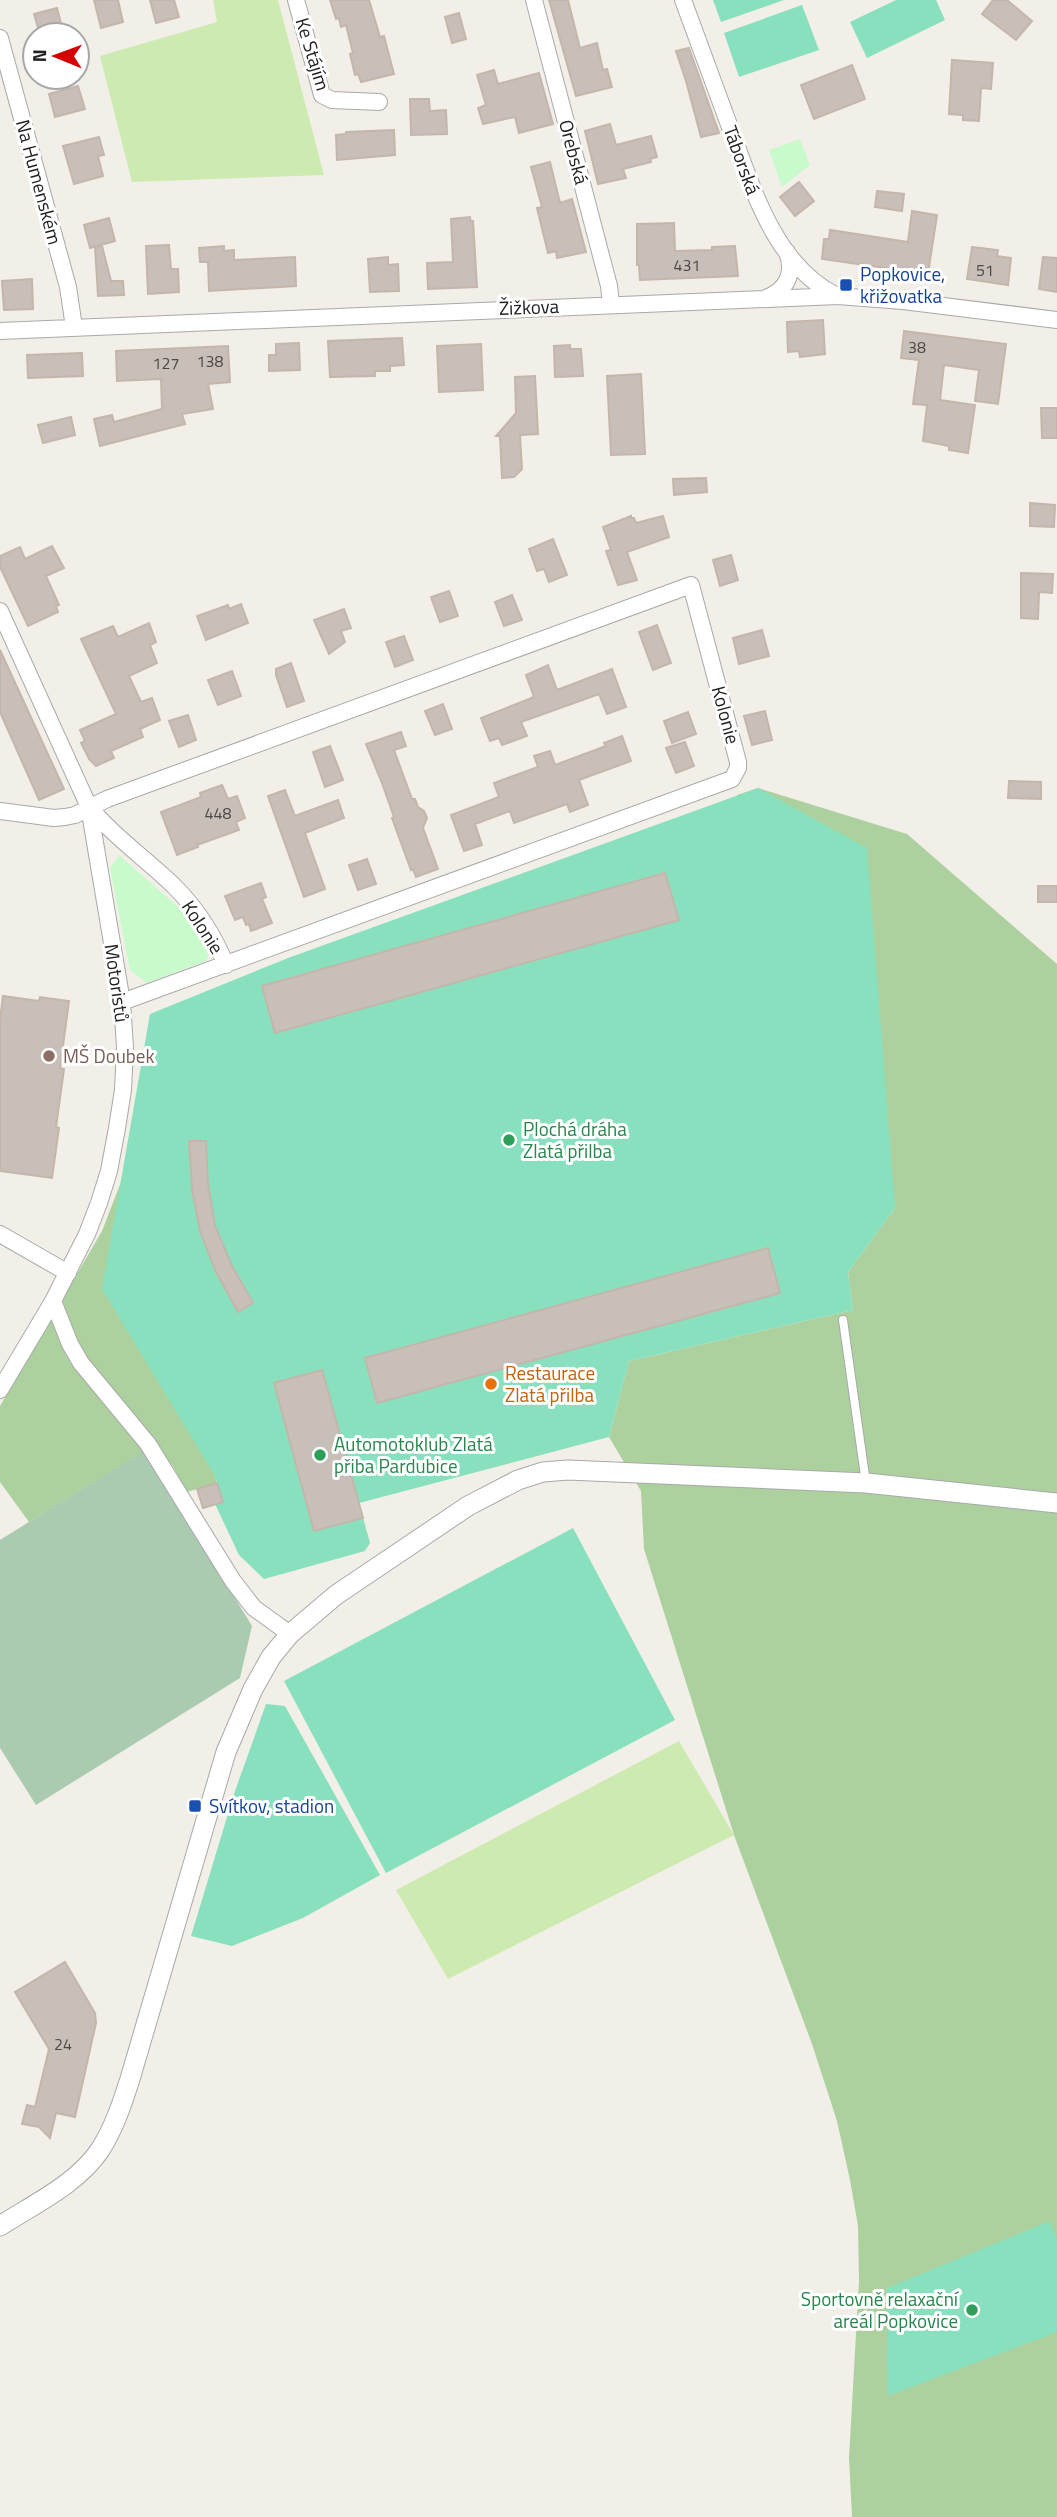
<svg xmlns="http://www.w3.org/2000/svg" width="1057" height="2517" viewBox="0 0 1057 2517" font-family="'Titillium Web',sans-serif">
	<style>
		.grass { fill: #cdebb0 }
		.forest { fill: #add19e }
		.cemetery { fill: #aacbaf }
		.park { fill: #c8facc }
		.pitch { fill: #88e0be }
		.building { fill: #c7bfb8; stroke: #c4b6ab; stroke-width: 2 }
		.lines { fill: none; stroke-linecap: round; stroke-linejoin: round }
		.service-casing { stroke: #a9a9a9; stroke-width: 10 }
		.minor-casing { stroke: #a9a9a9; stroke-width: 18 }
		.tertiary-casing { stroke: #a9a9a9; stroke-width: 21 }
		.service { stroke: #fff; stroke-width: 8 }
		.minor { stroke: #fff; stroke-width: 16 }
		.tertiary { stroke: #fff; stroke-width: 19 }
		.transit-dot { fill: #1a4fb4; stroke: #fff; stroke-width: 2.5 }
		.education-dot { fill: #8d6e63; stroke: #fff; stroke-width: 2.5 }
		.leisure-dot { fill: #2e9e5b; stroke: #fff; stroke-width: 2.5 }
		.food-dot { fill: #e8710a; stroke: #fff; stroke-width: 2.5 }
		.labels { text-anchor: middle; stroke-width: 6; stroke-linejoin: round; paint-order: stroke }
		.number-label { font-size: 16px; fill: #4b4948 }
		.street-label { font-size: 19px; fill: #222; stroke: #fff }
		.transit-label { font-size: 19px; fill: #164399; stroke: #fff; text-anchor: start }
		.education-label { font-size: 19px; fill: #785e54; stroke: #fff; text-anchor: start }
		.leisure-label { font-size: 19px; fill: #27864d; stroke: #fff; text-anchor: start }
		.food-label { font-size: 19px; fill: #c56008; stroke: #fff; text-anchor: start }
	</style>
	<rect width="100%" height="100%" fill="#f2efe9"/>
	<path class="grass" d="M213,0H278L324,175L132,182L100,56L217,22Z
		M679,1741L734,1835L448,1979L396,1890Z"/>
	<path class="forest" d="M758,788L907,834L1057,964V2517H852L849,2458L859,2281L858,2226L850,2180L837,2121L812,2044L734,1835L644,1549L641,1491L609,1437L629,1361L853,1310L848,1272L895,1208L737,795Z
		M121,1182L191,1391L217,1483L187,1492L172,1465L154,1445L29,1522L0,1482V1406L102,1231Z"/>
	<path class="cemetery" d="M145,1450L252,1626L240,1678L36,1805L0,1748V1540Z"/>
	<path class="park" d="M800,139L810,165L782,187L769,150Z
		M119,855L176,905L193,925L209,955L206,961L147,983L130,970L110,868Z"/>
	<path class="pitch" d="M713,0H784L721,22Z
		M896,0H936L945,20L867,58L850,22Z
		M802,5L819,50L739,77L724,33Z
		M758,788L867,848L895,1208L848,1272L853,1310L629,1361L609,1437L359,1503L370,1543L365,1551L264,1579L239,1555L215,1504L223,1501L215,1476L102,1289L150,1014L288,958Z
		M573,1528L675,1720L386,1873L284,1681Z
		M266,1704L285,1706L380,1875L303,1918L232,1946L191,1936L234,1794Z
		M1050,2221L1057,2239V2332L888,2396L887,2288Z"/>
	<path class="building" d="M94,0H118L123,22L101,28Z
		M150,0H174L179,17L156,23Z
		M330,0H369L380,37L384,36L394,74L361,82L358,74L355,75L350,54L353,53L346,25L341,27L339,18L336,19Z
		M549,0H568L580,48L597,43L603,70L607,69L612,87L576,96Z
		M993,0H1007L1032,21L1016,40L982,14Z
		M57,8L64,35H40L34,14Z
		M459,13L466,39L452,43L445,17Z
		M689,48L719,133L701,137L686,81L676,51Z
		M952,60L993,63L991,89L981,88L979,121L963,120V115L949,114Z
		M852,65L865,99L814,119L801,85Z
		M494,70L498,84L539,73L553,124L519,133L515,117L483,124L478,108L486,105L477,75Z
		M78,86L85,109L55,117L49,94Z
		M410,99H429L430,111L446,110L447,134L411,135Z
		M610,124L616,145L651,136L657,157L650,159L651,162L623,169L626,178L598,184L585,131Z
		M394,130L395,155L337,160L336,135L346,134V132Z
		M99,137L104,155L98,156L103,176L74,184L63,146Z
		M550,162L560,203L572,199L586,252L557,258L556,251L548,253L537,208L542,207L531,167Z
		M799,182L814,201L795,216L780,197Z
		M877,191L904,194L902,211L875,207Z
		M912,211L937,215L928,274L822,259L824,239H829L830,230L908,242Z
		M470,217V220L473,221L477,287L428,289L427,263L453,262L451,219Z
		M109,218L115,241L90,248L84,225Z
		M674,223L675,251L712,250V247L735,246L738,276L640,280L639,265H637V224Z
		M169,245L171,269H178L179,292L148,294L146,246Z
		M102,246L111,281H123L124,295L98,296L95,247Z
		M224,246V251L234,250V260L295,257L296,286L209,291L208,262H200L199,248Z
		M972,247L998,250L997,256L1011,258L1008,285L967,279Z
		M388,257V265L398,264L399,291L370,292L368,259Z
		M1043,257L1057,258V292L1039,289Z
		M32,279L33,309L4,310L2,281Z
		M823,320L825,354L800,357L799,351L788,352L787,322Z
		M904,331L1006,344L998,404L975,401L979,370L944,365L940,400L975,405L968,453L949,450V446L923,441L927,405L913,404L919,360L901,358Z
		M402,338L404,365L390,366V371H375V376L330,377L328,341Z
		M299,343L300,370L269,371V355H276V344Z
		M481,344L483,390L439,392L437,346Z
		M570,345V349H581L583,376L555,377L554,346Z
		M228,346L230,382L208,384L213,409L182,414L185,424L100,446L94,419L112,415L114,422L162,409L161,379L117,381L116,351Z
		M82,353L83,376L28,378L27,355Z
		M641,374L645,454L611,455L607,376Z
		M535,376L538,434L520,435L522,469L514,477L502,478L500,436H496L516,413L515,377Z
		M1041,408H1057V438H1042Z
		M71,417L75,435L43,443L38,425Z
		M706,478L707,492L674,495L673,479Z
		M1030,503L1055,505L1054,527L1030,526Z
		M631,516V518H634L636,523L663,516L669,537L627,552L637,580L618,585L606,551L611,550L603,527Z
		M553,539L567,575L549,582L544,569L537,571L529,549Z
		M52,546L64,568L46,576L59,605L56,606L58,612L28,626L0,567V556L20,547L25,559Z
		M731,555L738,580L720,586L713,560Z
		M1021,573L1053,574L1052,593L1039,592L1038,619L1021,618Z
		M449,591L458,616L440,622L431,597Z
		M512,595L522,620L504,626L495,602Z
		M241,604L248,623L206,640L197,616L228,605L229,609Z
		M344,609L351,628L341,631L345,642L329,654L314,620Z
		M149,623L156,642L150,645L157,663L129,676L141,702L152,698L160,720L140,729L143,737L111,751L114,758L96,766L89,759L81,743L85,741L80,730L116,714L81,639L113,626L118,637Z
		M657,625L671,663L653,670L639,632Z
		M762,630L769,656L739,664L733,638Z
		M404,636L413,660L395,667L386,642Z
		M0,650L64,789L39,800L0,712Z
		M291,663L304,701L287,707L276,675V669Z
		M548,665L557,690L612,669L626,707L607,714L599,694L521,722L527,736L502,745L499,738L490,741L481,718L534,697L526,675Z
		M232,671L241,696L218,705L208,680Z
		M443,704L452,729L435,735L425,711Z
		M765,711L772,740L752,745L744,716Z
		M688,712L696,734L672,743L664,721Z
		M188,715L196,740L179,747L169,721Z
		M401,732L406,746L394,750L412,799H415L418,807L424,811L427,818L423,828L438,869L416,877L413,869L411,870L392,818L394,817L382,783L366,744Z
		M622,736L631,761L579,780L588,805L570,812L567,804L514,823L510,811L475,824L482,845L464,851L451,815L499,797L494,783L538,767L534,756L550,751L555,765L606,746L604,743Z
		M685,742L694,766L676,773L666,748Z
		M330,746L343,780L325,787L313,752Z
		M1009,781L1041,782V799L1008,798Z
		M222,785L228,799L237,796L245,818L236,822L239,830L197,845L198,847L177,855L161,812L201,797L200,793Z
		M285,790L295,816L338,800L344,818L305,833L325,889L304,897L268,796Z
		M367,859L376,884L358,890L349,865Z
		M665,873L679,920L275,1033L262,986Z
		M261,883L266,897L262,899L272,923L251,931L249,924L246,925L243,917L235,920L225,896Z
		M1038,886H1057V902H1038Z
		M3,996L39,1001L40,997L69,1001L60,1068L64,1069L56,1127L59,1128L52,1178L0,1171V1019Z
		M189,1141H206L208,1184L215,1226L232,1266L253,1303L238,1312L216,1272L200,1231L192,1189Z
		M768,1248L780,1293L377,1403L365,1358Z
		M322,1370L363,1518L314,1531L274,1383Z
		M217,1483L223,1502L203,1508L197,1489Z
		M65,1962L95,2013L96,2023L75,2117L56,2113L50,2138L39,2127L22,2124L27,2105L35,2107L49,2049L15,1992Z"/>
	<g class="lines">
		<g class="service-casing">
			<path id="service" d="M843,1320L866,1483"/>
		</g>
		<g class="minor-casing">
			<path id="minor" d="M296,0L322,95L332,100L379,102
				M534,0L609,286L611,304
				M683,0C698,41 713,81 728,122C751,183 773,265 837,296
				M0,38L68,287L74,327
				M766,298C787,290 795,273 787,252
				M0,331L838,296L903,301L1057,320
				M0,611L89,807L122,1002L125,1047L123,1090L117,1128L109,1171L99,1203L87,1234L53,1301L0,1390
				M91,809C116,839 148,860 175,887C198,910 214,936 226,965
				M0,811L54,818L65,817L75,815L107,799L691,585L738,762V768L732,779L122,1002
				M0,1234L68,1273
				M53,1301L70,1344L81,1363L148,1444L233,1581L254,1608L290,1634"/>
		</g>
		<g class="tertiary-casing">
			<path id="tertiary" d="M0,2226C34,2204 77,2184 100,2150C114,2128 122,2104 130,2079L226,1752L253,1689L271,1657L290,1634L336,1595L468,1506L518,1480L543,1472L568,1470L866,1483L1057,1503"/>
		</g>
		<use href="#service" class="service"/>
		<use href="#minor" class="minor"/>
		<use href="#tertiary" class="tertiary"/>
	</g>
	<g class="transit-dot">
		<rect x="839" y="278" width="14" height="14" rx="3.5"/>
		<rect x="188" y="1799" width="14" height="14" rx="3.5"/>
	</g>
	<circle class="education-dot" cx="49" cy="1056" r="7"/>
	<g class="leisure-dot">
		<circle cx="509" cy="1140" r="7"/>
		<circle cx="320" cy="1455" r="7"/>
		<circle cx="972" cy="2310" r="7"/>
	</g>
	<circle class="food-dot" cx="491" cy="1384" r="7"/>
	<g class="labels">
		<g class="number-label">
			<text x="687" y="271">431</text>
			<text x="985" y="276">51</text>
			<text x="917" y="353">38</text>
			<text x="210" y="367">138</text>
			<text x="166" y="369">127</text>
			<text x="218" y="819">448</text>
			<text x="63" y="2050">24</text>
		</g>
		<g class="street-label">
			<text transform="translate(313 54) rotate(73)" y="7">Ke Stájím</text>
			<text transform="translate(574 152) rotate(75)" y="7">Orebská</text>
			<text transform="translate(742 160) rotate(70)" y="7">Táborská</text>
			<text transform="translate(39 182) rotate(75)" y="7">Na Humenském</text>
			<text transform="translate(529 307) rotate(-2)" y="7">Žižkova</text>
			<text transform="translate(726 715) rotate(75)" y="7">Kolonie</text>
			<text transform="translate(203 927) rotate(57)" y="7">Kolonie</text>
			<text transform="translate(117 983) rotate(82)" y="7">Motoristů</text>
		</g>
		<g class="transit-label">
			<text x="860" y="281">Popkovice,<tspan x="860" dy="22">křižovatka</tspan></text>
			<text x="209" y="1813">Svítkov, stadion</text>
		</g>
		<g class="education-label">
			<text x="63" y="1063">MŠ Doubek</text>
		</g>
		<g class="leisure-label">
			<text x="523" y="1136">Plochá dráha<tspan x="523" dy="22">Zlatá přilba</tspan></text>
			<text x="334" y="1451">Automotoklub Zlatá<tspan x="334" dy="22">přiba Pardubice</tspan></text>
			<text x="958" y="2306" text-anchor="end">Sportovně relaxační<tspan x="958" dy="22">areál Popkovice</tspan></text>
		</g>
		<g class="food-label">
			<text x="505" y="1380">Restaurace<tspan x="505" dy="22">Zlatá přilba</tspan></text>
		</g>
	</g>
	<g transform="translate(56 56) rotate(271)"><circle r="33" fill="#ffffff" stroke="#a7a7a7" stroke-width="2"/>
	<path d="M0-5L12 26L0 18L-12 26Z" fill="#d40000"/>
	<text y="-10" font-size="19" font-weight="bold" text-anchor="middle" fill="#222222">N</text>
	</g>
</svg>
